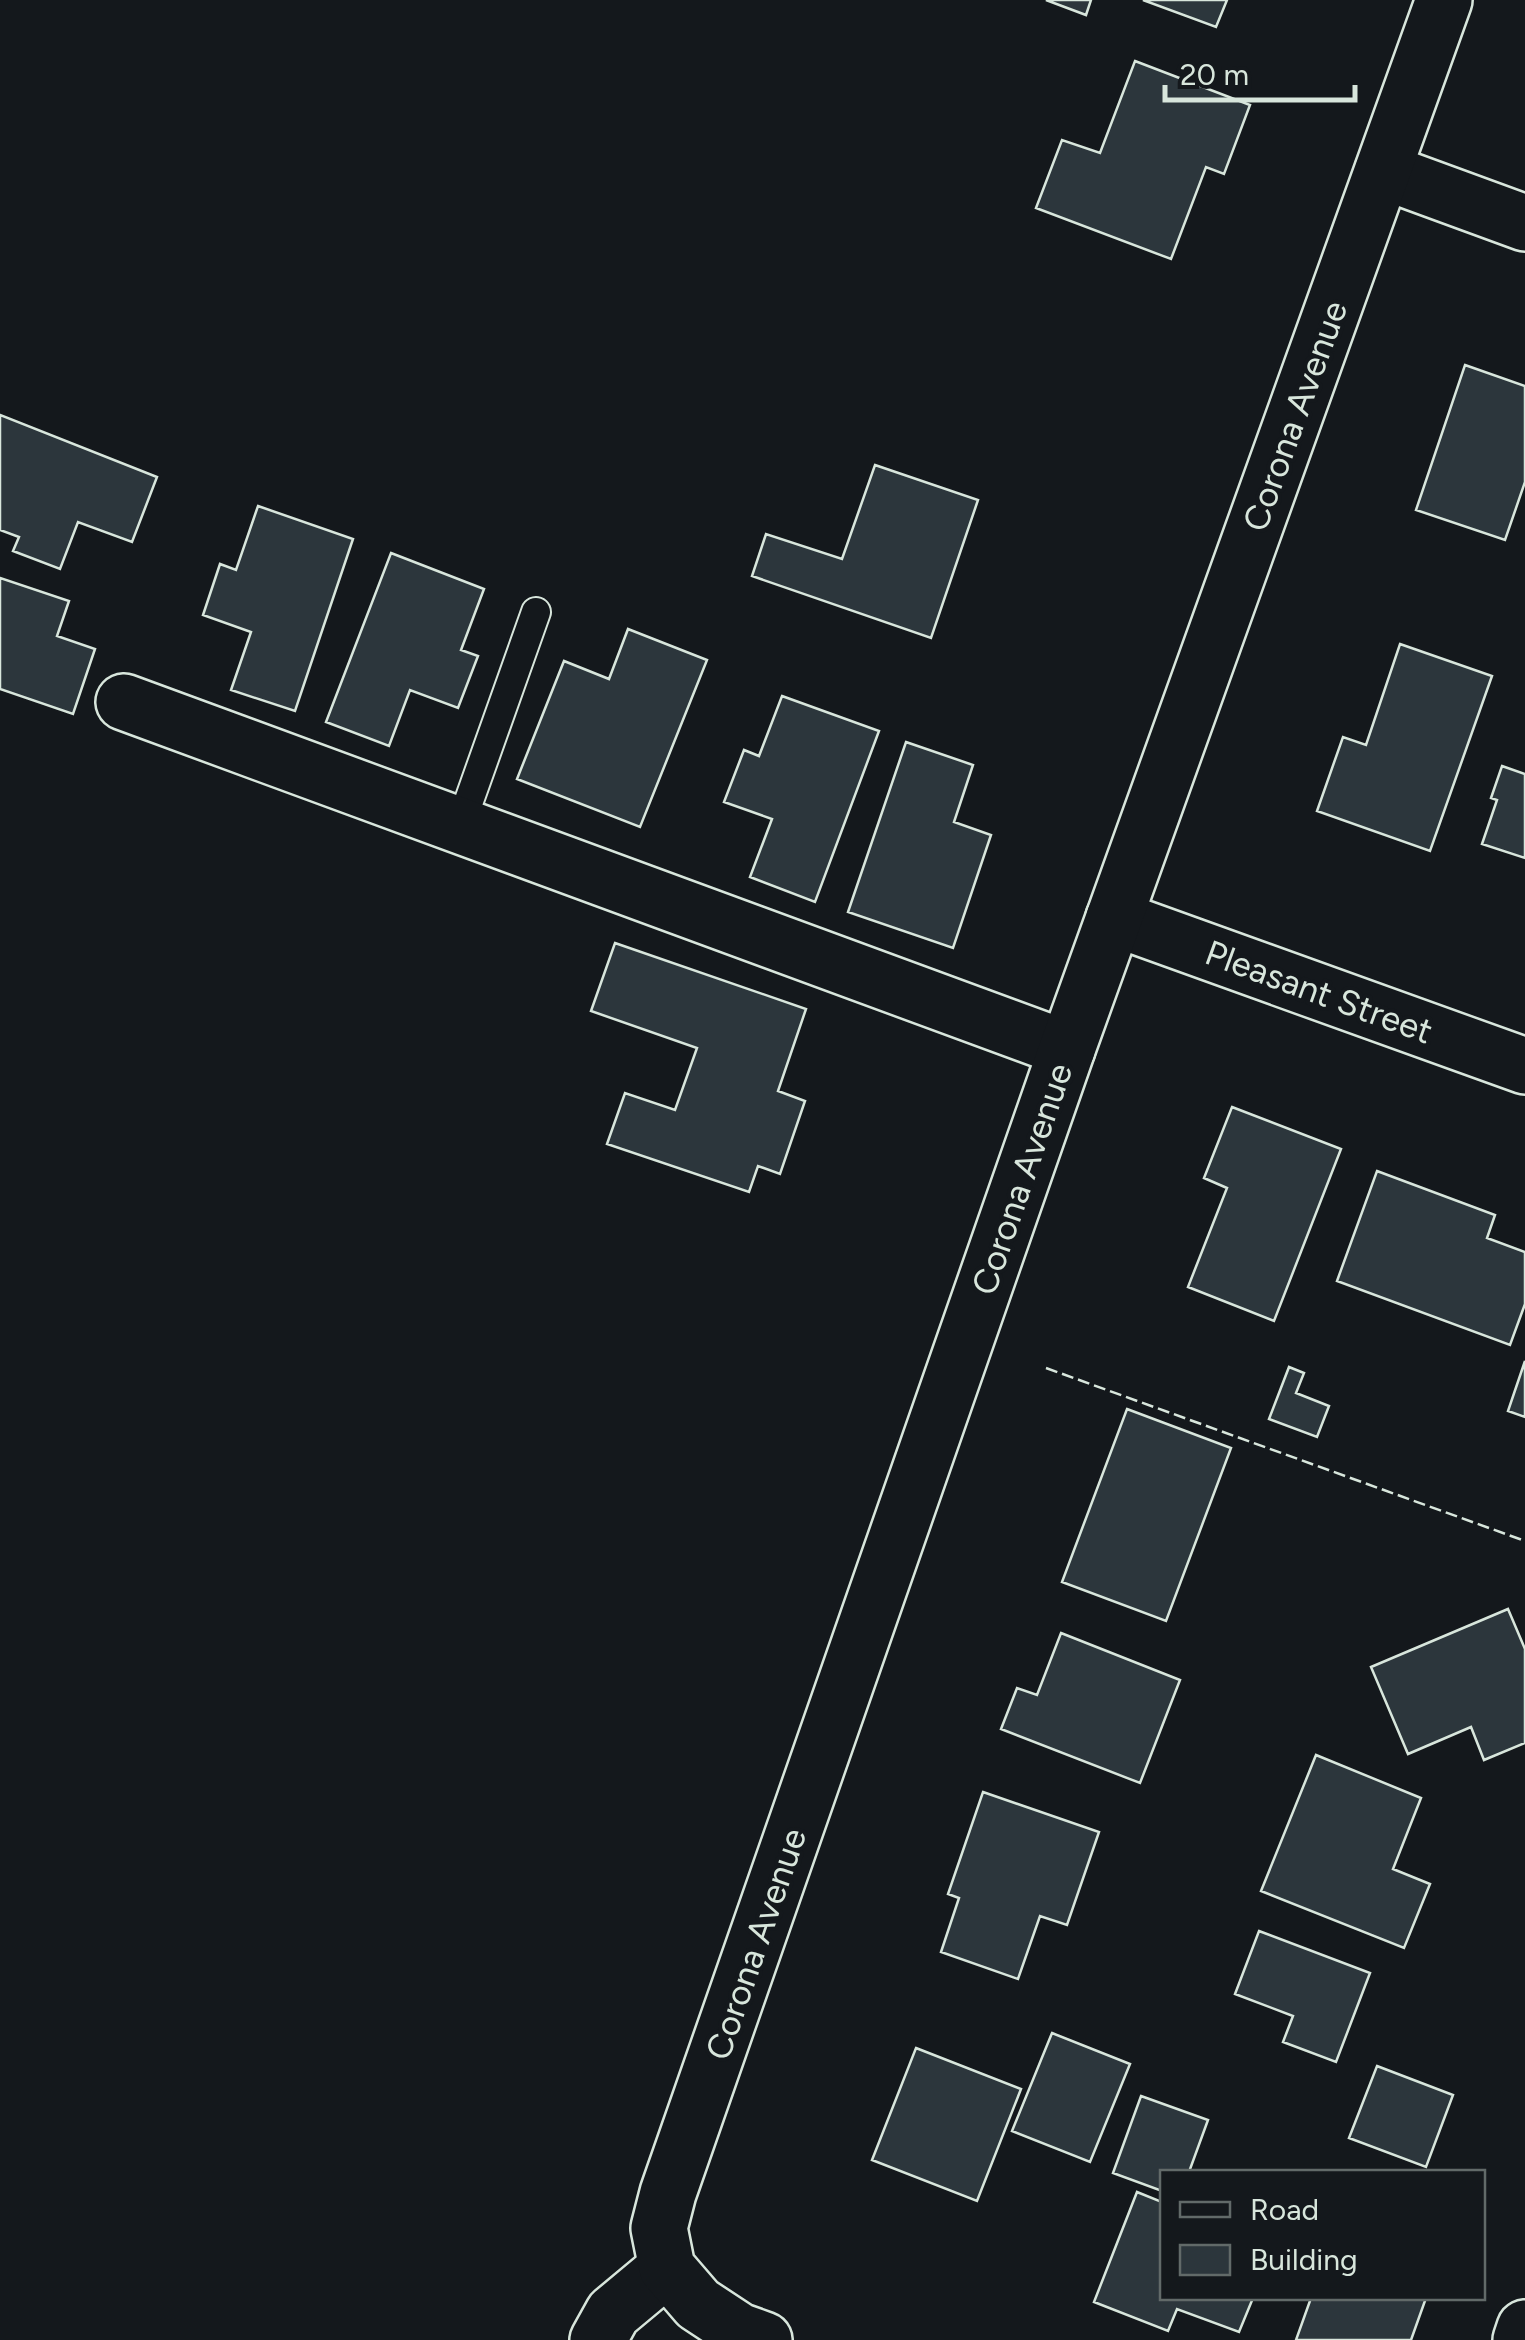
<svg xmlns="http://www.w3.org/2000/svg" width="1525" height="2340" viewBox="0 0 1525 2340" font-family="Figtree,sans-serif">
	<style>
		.building { fill: #2c363c; stroke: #d8e6dc; stroke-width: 2.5 }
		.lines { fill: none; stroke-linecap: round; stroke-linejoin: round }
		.service-casing { stroke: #d8e6dc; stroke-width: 32 }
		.minor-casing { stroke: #d8e6dc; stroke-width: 60 }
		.tertiary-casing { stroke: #d8e6dc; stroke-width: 60 }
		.service { stroke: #14181c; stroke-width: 28 }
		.minor { stroke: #14181c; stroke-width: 55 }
		.tertiary { stroke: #14181c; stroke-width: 55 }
		.fence { stroke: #d8e6dc; stroke-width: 2.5; stroke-dasharray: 12 5; stroke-linecap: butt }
		.labels { text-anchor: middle; stroke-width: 8; stroke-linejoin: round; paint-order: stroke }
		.street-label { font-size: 35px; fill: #d8e6dc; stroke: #14181c }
	</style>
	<rect width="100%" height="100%" fill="#14181c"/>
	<path class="building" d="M1046,0H1091L1086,15Z
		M1143,0H1227L1216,27Z
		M1135,61L1250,105L1224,174L1206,167L1171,259L1036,208L1062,140L1100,153Z
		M1465,365L1525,386V482L1505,540L1416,510Z
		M0,415L157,477L132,542L78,522L60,569L13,551L19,537L0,530Z
		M875,465L978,500L931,638L752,576L766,534L842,559Z
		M258,506L353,539L295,711L231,690L251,632L203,615L220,564L236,570Z
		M391,553L484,589L461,650L478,656L458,708L410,690L389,746L326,722Z
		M0,578L69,601L57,636L95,649L73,714L0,689Z
		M628,629L707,660L640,827L517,779L564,661L609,679Z
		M1400,644L1492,676L1430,851L1317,811L1343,737L1366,745Z
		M782,696L879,731L815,902L750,877L772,819L724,802L744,750L759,756Z
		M906,742L973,765L954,822L991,835L953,948L848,912Z
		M1502,766L1525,774V858L1482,844L1497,800L1491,798Z
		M615,943L806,1009L778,1091L805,1101L780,1174L758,1166L749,1192L607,1144L625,1093L675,1110L697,1048L591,1011Z
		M1232,1107L1341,1149L1274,1321L1188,1287L1227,1188L1204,1178Z
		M1377,1171L1495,1215L1487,1238L1525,1252V1304L1510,1345L1337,1281Z
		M1525,1361V1417L1508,1411Z
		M1289,1367L1304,1373L1296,1393L1329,1406L1317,1437L1269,1419Z
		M1127,1409L1231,1448L1166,1621L1062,1582Z
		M1508,1609L1525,1649V1743L1484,1760L1471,1727L1408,1754L1371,1667Z
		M1061,1633L1180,1680L1140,1783L1001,1729L1017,1688L1037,1695Z
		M1316,1755L1421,1798L1393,1869L1430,1884L1404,1948L1261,1891Z
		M983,1792L1099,1832L1067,1925L1040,1916L1018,1979L941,1952L959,1898L948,1894Z
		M1259,1931L1370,1973L1336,2062L1283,2042L1293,2016L1235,1994Z
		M1052,2033L1130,2064L1090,2162L1012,2131Z
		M916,2048L1021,2089L977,2201L872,2160Z
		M1377,2066L1453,2095L1426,2167L1349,2138Z
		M1141,2096L1208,2120L1189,2172H1162V2191L1113,2173Z
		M1137,2192L1162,2202V2298H1253L1239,2332L1177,2309L1168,2331L1094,2302Z
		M1311,2298H1426L1411,2340H1296Z"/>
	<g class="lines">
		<g class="service-casing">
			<path id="service" d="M460,826L536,612"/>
		</g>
		<g class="minor-casing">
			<path id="minor" d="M1383,171L1525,223
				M124,702L1067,1049
				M1114,918L1525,1066
				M598,2340L613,2313L667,2268
				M1521,2340L1525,2328"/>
		</g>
		<g class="tertiary-casing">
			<path id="tertiary" d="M764,2340L739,2331L698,2304L667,2268L659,2228L668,2193L1067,1049L1444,0"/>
		</g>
		<use href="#service" class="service"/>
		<use href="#minor" class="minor"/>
		<use href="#tertiary" class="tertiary"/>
		<path class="fence" d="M1046,1368L1525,1541"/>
	</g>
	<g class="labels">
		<g class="street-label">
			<text transform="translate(1295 416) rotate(-70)" y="12">Corona Avenue</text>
			<text transform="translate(1319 992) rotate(20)" y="12">Pleasant Street</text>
			<text transform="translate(1022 1179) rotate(-71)" y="12">Corona Avenue</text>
			<text transform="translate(756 1944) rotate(-71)" y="12">Corona Avenue</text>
		</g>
	</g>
	<rect x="1160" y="2170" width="325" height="130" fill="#14181c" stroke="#626a69" stroke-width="2.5"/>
	<rect x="1180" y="2202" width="50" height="15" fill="#14181c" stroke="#626a69" stroke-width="2.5"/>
	<text x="1250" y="2220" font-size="30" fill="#d8e6dc">Road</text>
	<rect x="1180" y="2245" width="50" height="30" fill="#2c363c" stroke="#626a69" stroke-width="2.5"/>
	<text x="1250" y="2270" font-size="30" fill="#d8e6dc">Building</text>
	<path d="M1165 85v15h190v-15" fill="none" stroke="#d8e6dc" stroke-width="5"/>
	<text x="1180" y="85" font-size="30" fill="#d8e6dc" stroke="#14181c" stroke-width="8" paint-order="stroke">20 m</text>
</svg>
